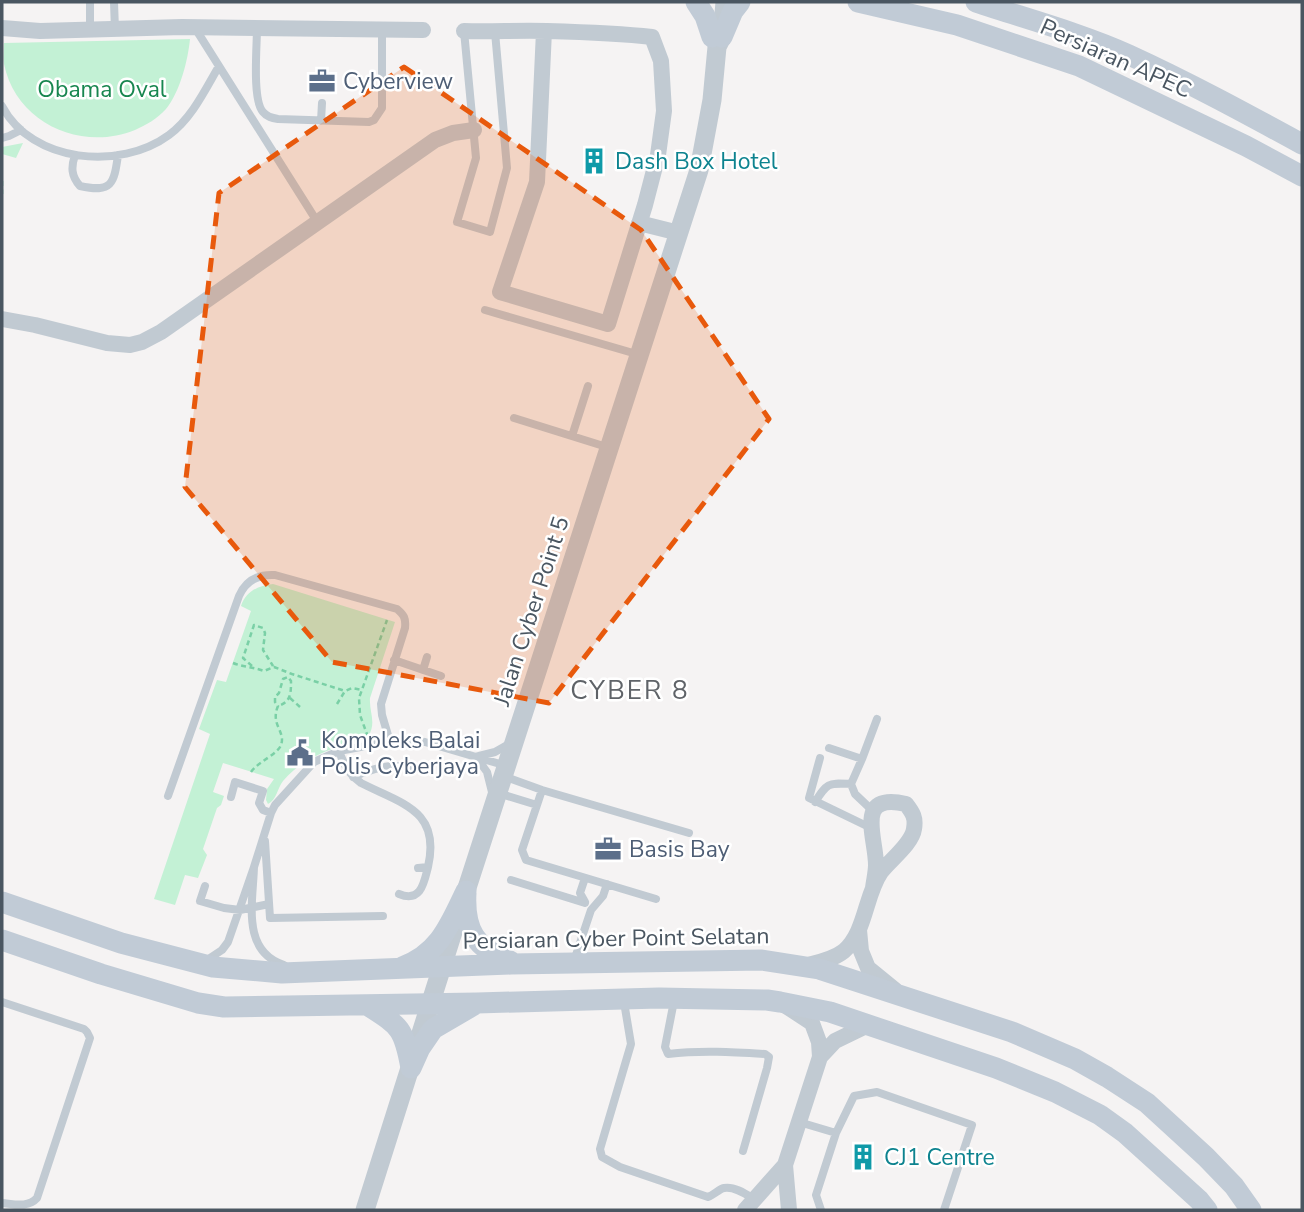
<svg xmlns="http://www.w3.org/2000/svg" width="1304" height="1212" viewBox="0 0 1304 1212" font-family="'Nunito Sans',sans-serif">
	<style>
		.park { fill: #c3f1d5 }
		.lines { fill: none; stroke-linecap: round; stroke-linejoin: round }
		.path { stroke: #7ad0a6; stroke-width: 2.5; stroke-dasharray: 5 3.5; stroke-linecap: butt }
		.service { stroke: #c1cad2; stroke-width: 8 }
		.minor { stroke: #c1cad2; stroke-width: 16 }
		.tertiary { stroke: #c1cad2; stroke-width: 19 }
		.secondary { stroke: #c1cbd6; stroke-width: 21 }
		.marked { fill: #e8590c; fill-opacity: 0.2; stroke: #e8590c; stroke-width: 5; stroke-dasharray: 14 9; stroke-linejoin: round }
		.labels { text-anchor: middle; stroke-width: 5; stroke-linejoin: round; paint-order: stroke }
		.street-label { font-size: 23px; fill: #4a5661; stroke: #fff }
		.service-label { font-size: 23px; fill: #4e5e75; stroke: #fff; text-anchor: start }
		.park-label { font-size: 23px; fill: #17864f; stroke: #fff }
		.culture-label { font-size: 23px; fill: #0d838f; stroke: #fff; text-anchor: start }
		.quarter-label { font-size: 26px; letter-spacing: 2px; fill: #5f6368; stroke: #fff }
	</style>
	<rect width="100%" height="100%" fill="#f5f3f3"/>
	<path class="park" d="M190,39C188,60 180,92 166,109C157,119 146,125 135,130C81,152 16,123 4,64C3,57 4,50 4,43Z
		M23,143L16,158L2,154V147Z
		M273,584L395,622L370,698C369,713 377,722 368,737C337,747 305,755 283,781C277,789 277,799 268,804L266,800L267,789L274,779L223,763L213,792L224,796L221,805L217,808L203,849L207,855L198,878L185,875L175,905L154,899L210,734L199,729L217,680L226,682L251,611L241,606C246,591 258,586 273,584Z"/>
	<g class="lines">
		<path class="path" d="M2,181V194
			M233,663C243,667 253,667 264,671L274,667L292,674L345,691
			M252,666L243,658L254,625L263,628L265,633L263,650L273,666
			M290,698L300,707
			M337,704L345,691L352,688L362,690
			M368,737L360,715L359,698L387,620
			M251,772C259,761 278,754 281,745C286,731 270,725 278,706L275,702V697L279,693L283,679L288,677L291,681C291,693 291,702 278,706"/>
		<path class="service" d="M114,2L115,30
			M195,28L318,223
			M257,28C257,46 252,100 263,112C267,117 272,118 278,119L369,122L374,120L382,108V30
			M90,31V2
			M464,31L476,158L457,222L490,232L507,168L495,32
			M2,106C32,163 120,171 169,135C192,118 205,90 219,66
			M321,121L322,103
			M2,138L9,136L21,130
			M75,155C71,167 71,176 80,186C112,193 114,184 118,155
			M485,310L640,355
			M514,418L610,448
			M572,436L588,386
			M394,660L441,676
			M423,670L427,657
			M829,748L862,759
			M339,751C345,767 348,773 361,783C402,804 441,810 428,867
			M479,756L495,752L509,744
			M476,757L487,772L492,792
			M820,758L809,798L871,828
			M503,776L542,790L689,833
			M353,777C383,764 394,764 427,769
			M542,790L522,850L526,860L656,899
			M498,793L537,805
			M168,796L239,596C246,580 258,574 275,575L397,609C404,615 406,618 405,628L381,704L382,715L390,742
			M231,797L235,782L263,791L259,803L263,810L271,813
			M815,802C828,782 828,783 851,784
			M874,812L855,794L851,784L862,759L877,719
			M265,841L270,918L383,916
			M254,867L271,813L275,805L314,762L339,751L371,745L407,740L425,742L507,766
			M585,878L580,893L585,902
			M511,880L585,903
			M205,886L200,901L224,908L240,910L269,904
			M399,894C421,903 424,883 428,867L418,868
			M207,960L222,950L228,942L254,867C253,902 241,951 284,965
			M574,961L591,910L603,896L607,884
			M674,1001L665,1047L668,1054C701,1050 733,1052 765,1054L769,1057L767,1068L743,1151
			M2,1002L84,1029L87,1032L90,1038L37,1198C28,1208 14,1204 2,1203
			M624,1002L631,1044L600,1149L602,1157L620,1167L708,1197C714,1195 719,1189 724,1188C734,1186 746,1194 754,1199
			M799,1122L836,1133
			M821,1210L816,1195L836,1133L854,1096L877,1092L972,1125L944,1210"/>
		<path class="minor" d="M2,28L40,31L182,27L423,30
			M464,31C491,32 519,30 547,31C582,32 617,33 652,37L661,61L664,111L658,155L645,205L608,324L500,292L537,182L544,31
			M639,223L679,233
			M2,319L35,325L107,343L130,345L142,342L161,332L435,140L453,133L474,130
			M859,930L861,951L868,968L895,990
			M808,965C820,962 834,959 844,951C866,932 865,895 881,872C890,860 912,844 914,829C916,818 913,813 906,804C854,792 876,837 876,865C876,872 874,880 873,888
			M786,1006L812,1023L819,1042L820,1057L785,1165L789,1210
			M820,1057L835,1041L868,1025
			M745,1210L785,1165"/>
		<path class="tertiary" d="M365,1210L466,891L699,170L712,100L717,47L722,37L725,2"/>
		<path class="secondary" d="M696,2L705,16L712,37
			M858,2L957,25L1079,66L1246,146L1302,176
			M976,2C1027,19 1080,33 1129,55C1188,82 1245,113 1302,144
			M722,37L733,11L740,2
			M466,893C464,929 475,949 510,961
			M2,902L121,943L213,967L282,973L511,964L762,960L819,969L1012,1032L1075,1059L1107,1077L1147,1103L1206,1157L1234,1186L1251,1210
			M2,940L101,974L198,1003L224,1007L477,1003L659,998L767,1000L780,1002L830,1012L996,1068L1055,1092L1100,1115L1125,1133L1199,1200L1207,1210
			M402,967C440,953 450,924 466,891
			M367,1005C400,1026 404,1028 411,1068
			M411,1068L420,1048L433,1029L474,1005"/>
	</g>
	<path class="marked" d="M404,67L641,230L769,419L549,703L332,662L185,487L219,193Z"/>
	<defs>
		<g id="office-bare" transform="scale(2.1)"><path d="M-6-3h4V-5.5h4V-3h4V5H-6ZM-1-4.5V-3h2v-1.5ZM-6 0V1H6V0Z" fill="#5c6f8a" stroke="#fff" stroke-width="2.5" paint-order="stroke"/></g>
		<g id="building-bare" transform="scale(2.1)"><path d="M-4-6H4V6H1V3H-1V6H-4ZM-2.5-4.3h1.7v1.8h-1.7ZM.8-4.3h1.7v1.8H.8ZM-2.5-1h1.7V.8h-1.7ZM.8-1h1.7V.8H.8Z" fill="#0f9aa8" stroke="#fff" stroke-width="2.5" paint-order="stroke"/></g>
		<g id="civic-bare" transform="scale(2.1)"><path d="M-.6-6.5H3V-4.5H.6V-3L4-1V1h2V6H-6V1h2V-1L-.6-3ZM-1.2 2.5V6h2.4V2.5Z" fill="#5c6f8a" stroke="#fff" stroke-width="2.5" paint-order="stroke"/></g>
	</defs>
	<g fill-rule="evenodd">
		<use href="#office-bare" x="322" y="81"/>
		<use href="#building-bare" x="594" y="161"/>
		<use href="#civic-bare" x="300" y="753"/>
		<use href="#office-bare" x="608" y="849"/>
		<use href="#building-bare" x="863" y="1157"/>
	</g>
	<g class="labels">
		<g class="street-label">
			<text transform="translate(1116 58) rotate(24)" y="8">Persiaran APEC</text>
			<text transform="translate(531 611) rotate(-72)" y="8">Jalan Cyber Point 5</text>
			<text transform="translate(616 938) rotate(-1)" y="8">Persiaran Cyber Point Selatan</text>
		</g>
		<g class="service-label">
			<text x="343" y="89">Cyberview</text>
			<text x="321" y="748">Kompleks Balai<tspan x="321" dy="26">Polis Cyberjaya</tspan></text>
			<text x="629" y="857">Basis Bay</text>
		</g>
		<g class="park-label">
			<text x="102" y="97">Obama Oval</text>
		</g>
		<g class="culture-label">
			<text x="615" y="169">Dash Box Hotel</text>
			<text x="884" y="1165">CJ1 Centre</text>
		</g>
		<g class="quarter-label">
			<text x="630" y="699">CYBER 8</text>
		</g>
	</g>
	<rect width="1304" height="1212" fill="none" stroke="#4a5661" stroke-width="7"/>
</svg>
